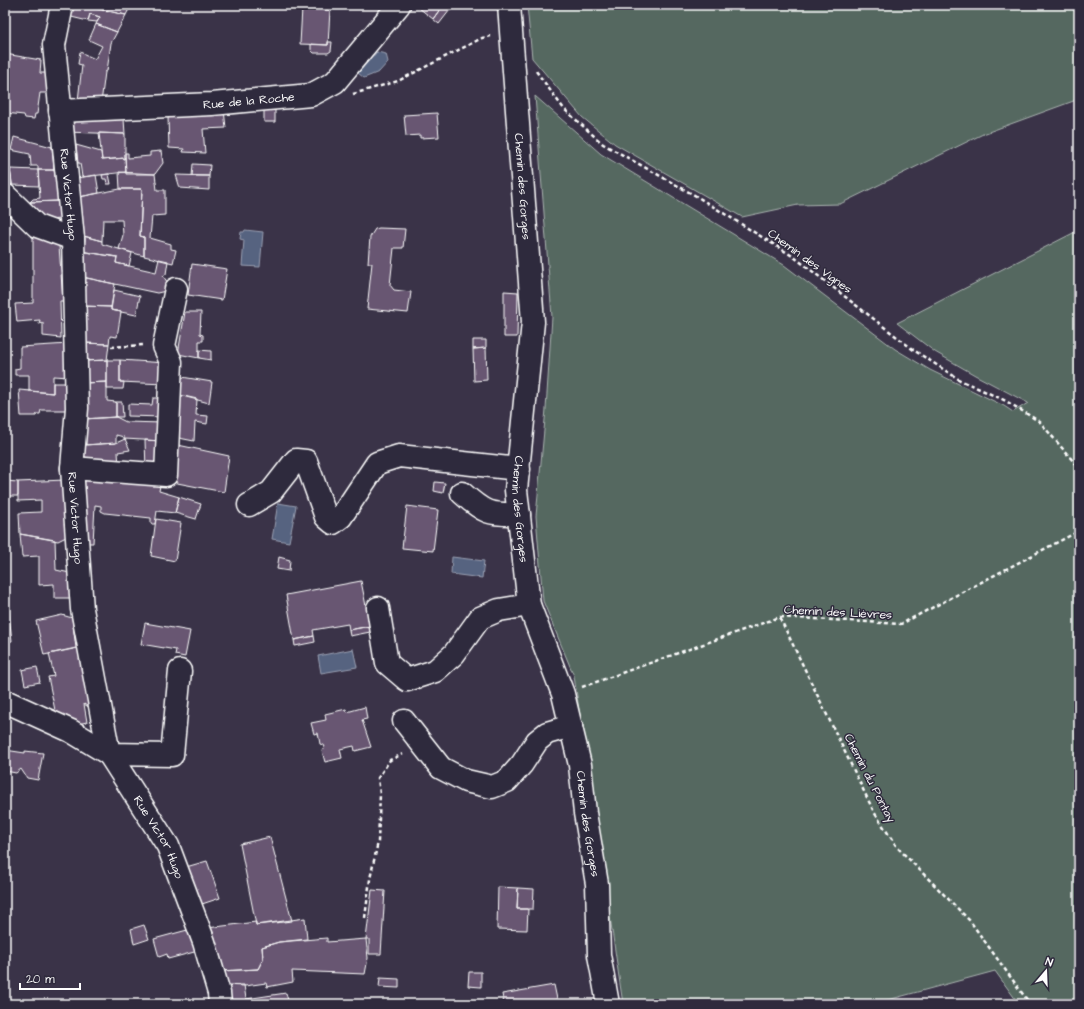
<svg xmlns="http://www.w3.org/2000/svg" width="1084" height="1009" viewBox="0 0 1084 1009" font-family="'Architects Daughter',sans-serif">
	<style>
		.green { fill: #556861; stroke: #aab4b0 }
		.water { fill: #566380; stroke: #9aa1b3 }
		.building { fill: #685772; stroke: #fff }
		.lines { fill: none; stroke-linecap: round; stroke-linejoin: round }
		.minor-casing { stroke: #fff; stroke-width: 25 }
		.path { stroke: #fff; stroke-width: 2.5; stroke-dasharray: 4 3; stroke-linecap: butt }
		.minor { stroke: #2f2a3d; stroke-width: 22 }
		.labels { text-anchor: middle; stroke-width: 3; stroke-linejoin: round; paint-order: stroke }
		.street-label { font-size: 12px; fill: #fff; stroke: #2f2a3d }
	</style>
	<rect width="100%" height="100%" fill="#3a3348"/>
	<filter id="ink" filterUnits="userSpaceOnUse"><feTurbulence type="fractalNoise" baseFrequency=".025" numOctaves="2"/><feDisplacementMap in="SourceGraphic" scale="8" xChannelSelector="R" yChannelSelector="G"/><feConvolveMatrix kernelMatrix="1 2 1 2 8 2 1 2 1" color-interpolation-filters="sRGB"/></filter>
	<g filter="url(#ink)">
		<path class="green" d="M527,5H1079V99L983,134L840,204L798,205L742,217L615,144L582,117L532,58Z
			M535,96L601,154L784,265L895,349L930,370L1004,406L1013,412L1028,403L975,375L935,352L897,323L1079,230V1004H1019L995,971L873,1004H623L574,676L543,601L536,516L546,409L552,317Z"/>
		<path class="water" d="M377,52L386,54L388,62L379,72L364,78L358,73Z
			M245,230L263,232L260,267L242,266L244,240L240,239L241,232H244Z
			M278,503L296,506L289,542L272,539Z
			M452,557L484,561L482,578L451,574Z
			M353,649L357,667L321,673L318,656Z"/>
		<path class="building" d="M69,5H81L126,15L117,32L96,24L100,17L90,14L88,21L67,16Z
			M81,5H131L126,15Z
			M421,5H443L433,19L419,8Z
			M443,5L453,6L439,24L433,19Z
			M302,8L330,10L328,45L300,44Z
			M90,14L100,17L97,22L88,21Z
			M96,24L117,32L111,43L107,71L105,72L101,103L78,101L82,65L78,64L80,52L95,59L102,46L89,40Z
			M328,42H332L331,51L328,53H314L311,50V44L328,45Z
			M5,54L41,60L40,73H48L49,93H40L37,114H35L34,119L25,118L24,115L5,113Z
			M264,108H275V122H264Z
			M224,110L226,128L203,129L205,153L183,152L184,149L169,148L168,117L201,116V113Z
			M437,113L439,137L420,138V135L406,136L404,115Z
			M86,117L124,119L125,134L65,132L70,118L86,121Z
			M99,133L125,134V158L102,160Z
			M14,137L52,147L54,170H38V166H31L30,154L11,150Z
			M76,145L101,152L102,160L125,158L126,172L82,177L80,163H78Z
			M161,151L163,163L155,174H126L125,153H128V158L150,156V152Z
			M193,164L210,165L209,176H192Z
			M5,169H10L13,189L5,185Z
			M10,169L38,170L39,186L12,185Z
			M38,170H54L59,201L30,202L33,199L40,198Z
			M119,172L155,174L157,190H165V215L152,216L150,238L171,244V249L176,250L173,263L144,256V237L140,236L142,189H120Z
			M109,174L111,184H107L106,179H103L102,175Z
			M96,175L99,193L74,198L70,179Z
			M176,175L209,176V190L180,188Z
			M120,189H142L140,236L144,237V256L119,249L123,235L122,220H103L102,241L80,235L74,198Z
			M59,201L62,219L45,220L30,207V202Z
			M379,228L405,229L403,248H394L390,285L394,290L411,292L408,313L367,309L372,263H368L370,237L375,229Z
			M33,235L55,243L59,246L63,301H60L61,338L43,336V323L39,324L40,320L17,322L15,304L33,303Z
			M80,235L102,241V244L132,253L129,266L116,263L117,257L80,251Z
			M80,251L117,257L116,263L156,272L159,259L168,261L166,274L163,276L168,283L166,291L157,293L82,277Z
			M192,264L227,269L222,300L188,295Z
			M82,277L115,284L111,307L83,306Z
			M114,290L140,296L136,315L111,310Z
			M504,291L518,292L517,337H504Z
			M83,306L111,307V310L121,312L117,337L110,336L109,344L83,343Z
			M185,312H201L200,334L203,335V341H199V358L178,354Z
			M473,340H486V348L473,349Z
			M83,343L109,344L107,360L83,361Z
			M69,344L70,377L53,376V393L29,391V375H15V369L20,368V347Z
			M486,348L487,380L474,381L473,349Z
			M199,350L211,351V360L199,358Z
			M107,360V382L83,383V361Z
			M107,360H120V382H124L123,389H107Z
			M120,360L166,363L164,384L120,382Z
			M176,376L212,382L209,403L175,394Z
			M107,382V401L116,402V417L84,419L83,383Z
			M53,383H70L68,410H41L40,414H37L36,416H21L19,390L53,393Z
			M175,394L197,399L196,415L208,416L207,424L195,422L194,441L179,438L174,430Z
			M153,398H164L163,417L128,416V404L152,405Z
			M116,402H122L123,417H116Z
			M116,417L126,422L163,423L162,441L124,439V437L116,435V443L84,445V419Z
			M125,439L130,450L118,452L119,467L84,464V445L116,443Z
			M145,440L162,441L161,465L146,470Z
			M178,445L229,456L224,492L172,482Z
			M78,472L161,480L159,491L179,497L175,513L157,511L155,524H151V518L105,513L101,511V506L95,505L93,543H81Z
			M65,480L68,536L58,541L20,534L19,513L41,512V500L18,501V482Z
			M5,481L18,482V496H5Z
			M435,482L445,483L443,493L434,491Z
			M179,497L201,504L196,519L175,513Z
			M407,506L438,510L433,551L402,548Z
			M156,519L181,523L175,561L151,556Z
			M20,534L55,540L56,570L70,573L71,598H54V584L39,585V556L22,557Z
			M279,557L290,560L289,571L277,569Z
			M361,581L370,626L349,630L348,624L313,630L314,636L294,640L286,595Z
			M8,605L12,641L5,642V606Z
			M62,615L72,618L76,648L44,655L36,621Z
			M145,623L190,631L185,657L175,655L176,650L141,644Z
			M370,626V632L350,636L349,630Z
			M314,636L315,642L295,646L294,640Z
			M78,648L93,710L84,704L87,722L73,725L56,715L48,677L54,676L49,654Z
			M37,667L40,682L25,685L22,670Z
			M365,707L367,719L362,720L371,747L355,751L354,746L340,749L342,758L325,762L322,751L325,746L320,744L318,733L314,734L311,723L326,720L325,714L346,709L347,712Z
			M5,750L25,753V751L43,753L38,780L27,778L21,769L16,773L5,771Z
			M270,837L292,921L256,925L240,844Z
			M207,861L220,898L199,905L186,867Z
			M498,887L518,888L517,909H528L527,930L497,929Z
			M518,888L534,889L533,909H517Z
			M372,890L385,891L381,954H369V939H366Z
			M305,918L307,939L279,942L262,947L263,959L258,969L221,971L207,928L256,922V925Z
			M144,925L149,939L134,944L131,929Z
			M191,929L198,951L168,959L167,954L159,957L154,939Z
			M327,938V942L366,939L368,958L365,974L292,971L293,982L267,987L266,983L245,986L223,985L221,971L258,969L263,959L262,947L279,942Z
			M469,972H481V987L468,986Z
			M380,978L399,979V988L379,987Z
			M223,985H244L246,999L286,993L289,1004H226Z
			M554,985L558,1004H504L502,994Z"/>
		<g class="lines">
			<g class="minor-casing">
				<g id="minor">
					<path id="s1" d="M62,5L54,45L73,239L77,408L72,468L82,609L109,754L168,846L204,942L219,993L220,1004"/>
					<path id="s2" d="M509,5L533,322L516,490L529,605L563,694L580,765L585,813L597,884L599,955L608,1004"/>
					<path id="s3" d="M60,111L212,104L311,95L335,82L399,5"/>
					<path d="M5,195L37,226L73,239"/>
					<path d="M72,468L166,475L171,362L164,346L176,289"/>
					<path d="M462,493C484,513 489,515 519,514"/>
					<path d="M249,505L271,492L296,460L306,461L326,517L333,523L341,517L377,463L399,456L519,469"/>
					<path d="M378,608L387,663L407,680L435,671L454,654L480,618L499,610L529,605"/>
					<path d="M5,701L71,731L109,754L172,755L180,671"/>
					<path d="M404,721L441,768L466,781L492,787L507,781L522,764L537,741L547,733L571,726"/>
				</g>
			</g>
			<path class="path" d="M536,71L564,109L603,144L696,196L794,257L915,351L960,380L1006,401L1040,422L1079,468
				M353,94L398,81L482,38L491,36
				M111,347L144,345
				M780,618L874,812L897,847L970,921L1030,1004
				M582,687L780,617L901,624L1079,531
				M365,918L370,879L378,842L380,794L378,778L390,760L403,754"/>
			<use href="#minor" class="minor"/>
		</g>
	</g>
	<g class="labels">
		<g class="street-label">
			<text dy="4" stroke="none"><textPath href="#s3" startOffset="189">Rue de la Roche</textPath></text>
			<text dy="4" stroke="none"><textPath href="#s2" startOffset="182">Chemin des Gorges</textPath></text>
			<text dy="4" stroke="none"><textPath href="#s1" startOffset="191">Rue Victor Hugo</textPath></text>
			<text transform="translate(810 261) rotate(36)" y="4">Chemin des Vignes</text>
			<text dy="4" stroke="none"><textPath href="#s2" startOffset="506">Chemin des Gorges</textPath></text>
			<text dy="4" stroke="none"><textPath href="#s1" startOffset="515">Rue Victor Hugo</textPath></text>
			<text transform="translate(838 612) rotate(3)" y="4">Chemin des Lièvres</text>
			<text transform="translate(870 778) rotate(63)" y="4">Chemin du Pontay</text>
			<text dy="4" stroke="none"><textPath href="#s2" startOffset="830">Chemin des Gorges</textPath></text>
			<text dy="4" stroke="none"><textPath href="#s1" startOffset="851">Rue Victor Hugo</textPath></text>
		</g>
	</g>
	<rect width="1084" height="1009" fill="none" stroke="#2f2a3d" stroke-width="20"/>
	<rect x="10" y="10" width="1064" height="989" fill="none" stroke="#fff" stroke-width="1.5" filter="url(#ink)"/>
	<g transform="translate(1046 971) rotate(19)" stroke="#2f2a3d" stroke-width="3" paint-order="stroke">
	<path d="M0-3L7 15L0 10L-7 15Z" fill="#ffffff"/>
	<text y="-6" font-size="11" font-weight="bold" text-anchor="middle" fill="#ffffff">N</text>
	</g>
	<path d="M20 983v6h60v-6" fill="none" stroke="#ffffff" stroke-width="2"/>
	<text x="26" y="983" font-size="12" fill="#ffffff" stroke="#2f2a3d" stroke-width="3" paint-order="stroke">20 m</text>
</svg>
